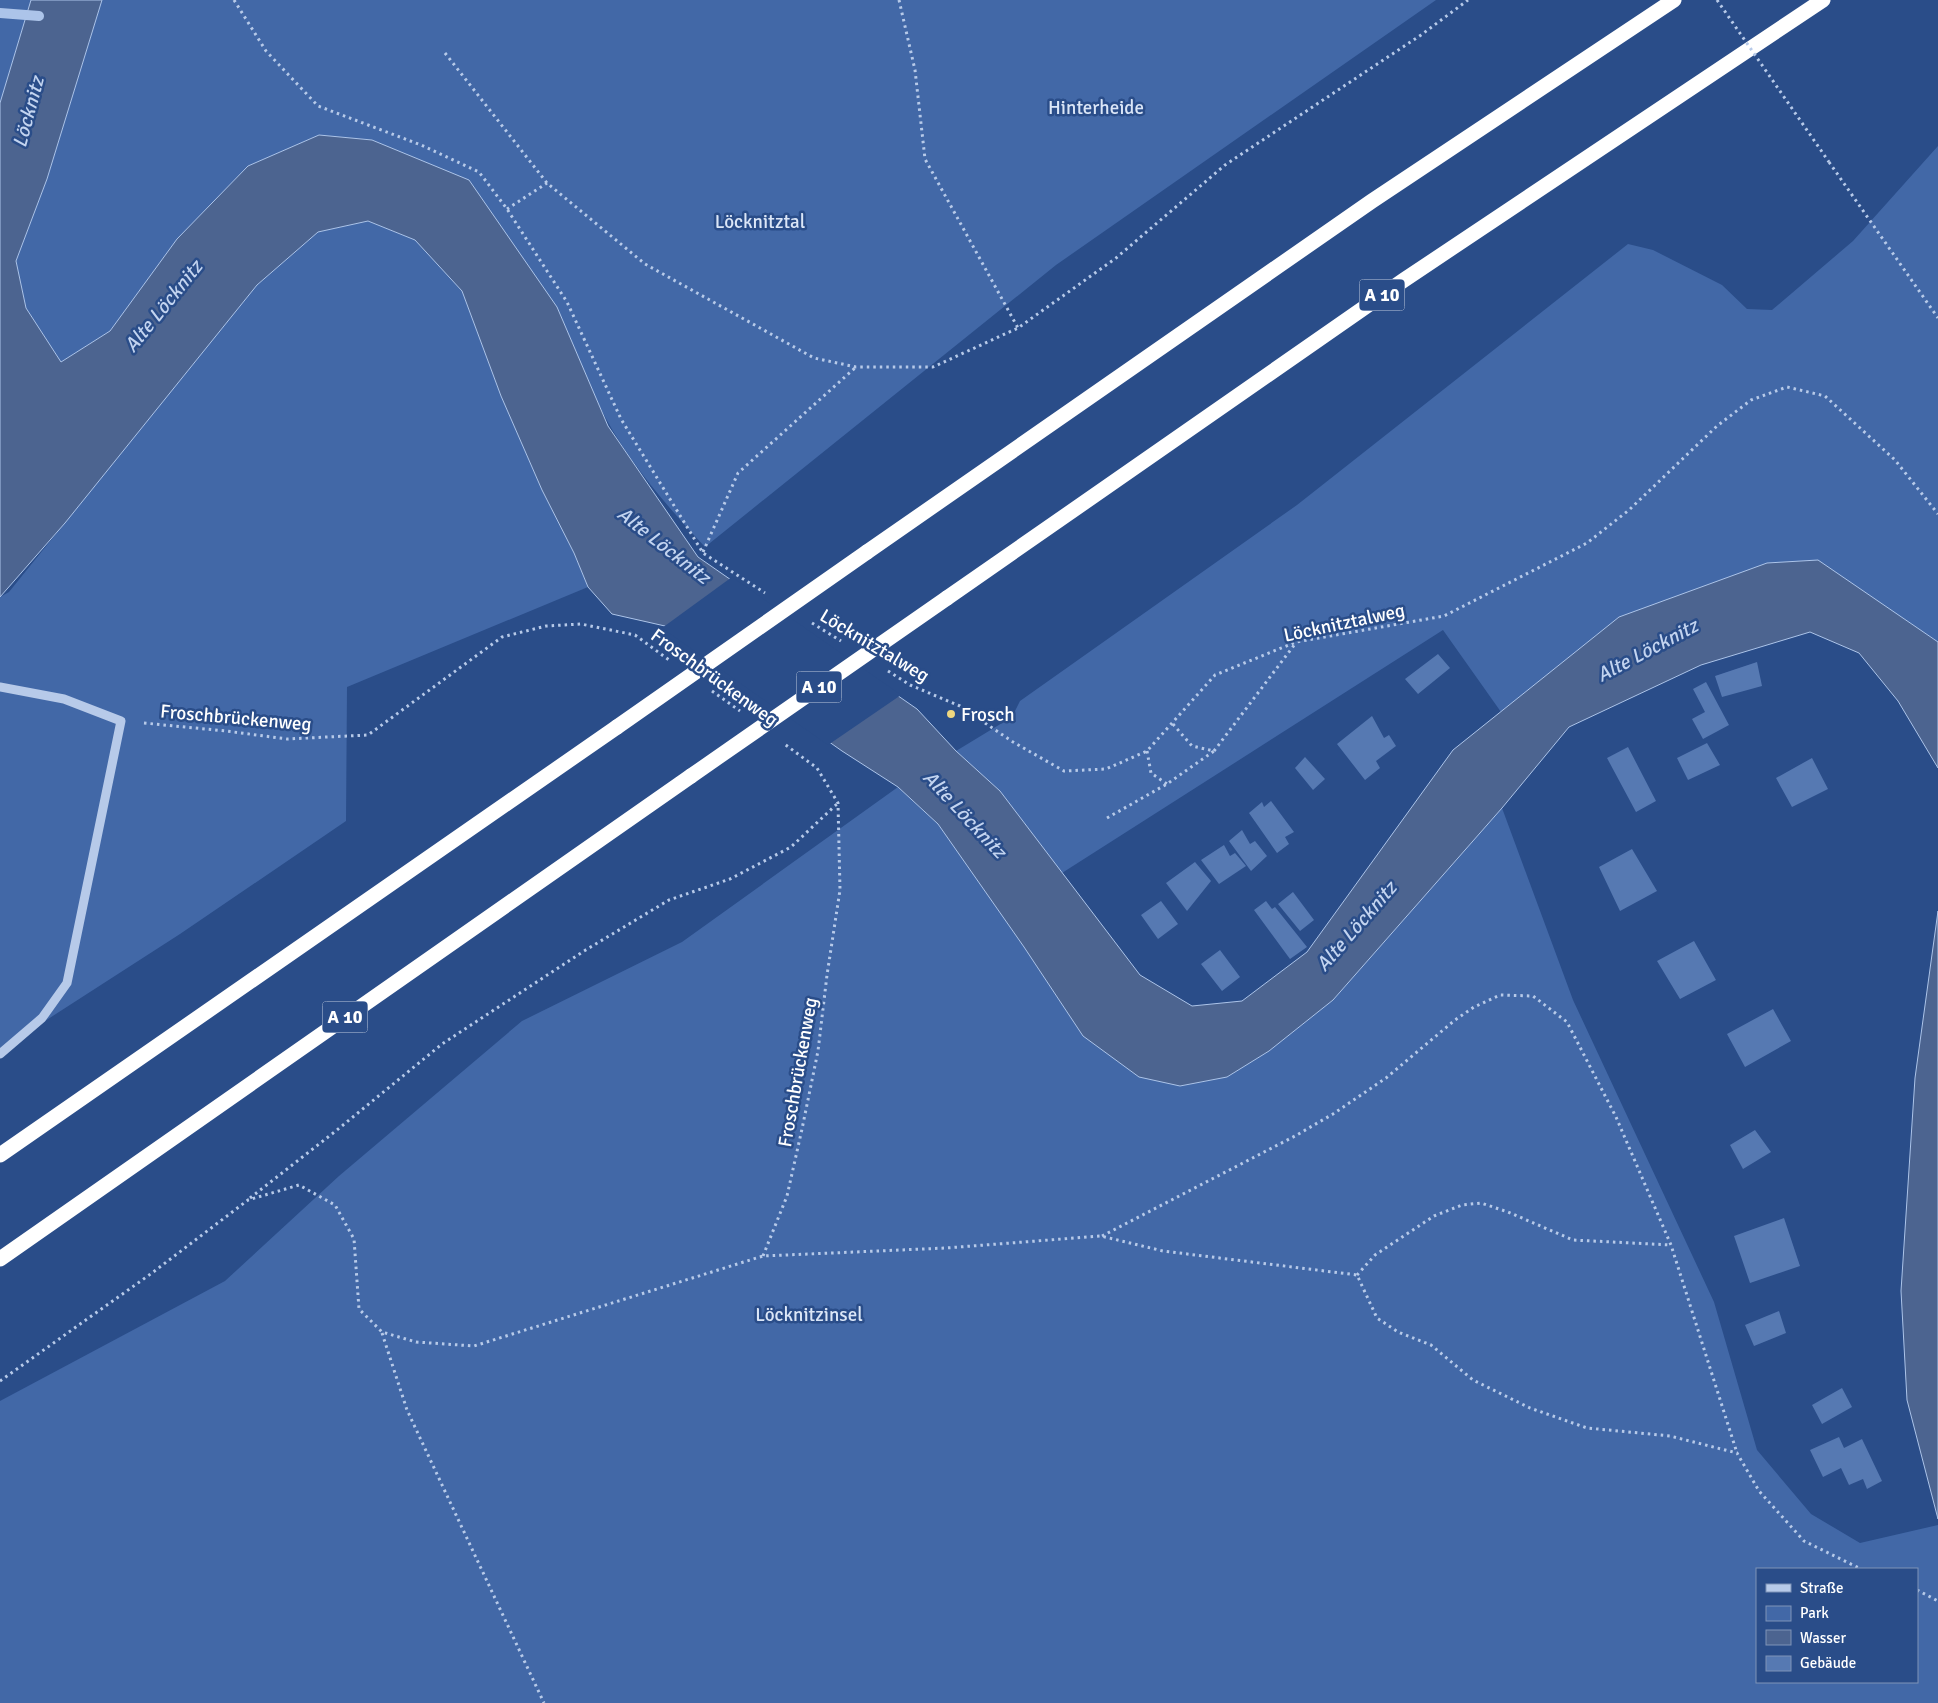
<svg xmlns="http://www.w3.org/2000/svg" width="1938" height="1703" viewBox="0 0 1938 1703" font-family="Signika,sans-serif">
	<style>
		.green { fill: #4268a7; fill-rule: evenodd }
		.water { fill: #4c6490; stroke: #acc4e9 }
		.pier { fill: #2a4d89 }
		.lines { fill: none; stroke-linecap: round; stroke-linejoin: round }
		.stream { stroke: #acc4e9; stroke-width: 10 }
		.building { fill: #5679b2 }
		.path { stroke: #b7cae9; stroke-width: 3; stroke-dasharray: 2.5 4; stroke-linecap: butt }
		.minor { stroke: #b7cae9; stroke-width: 9 }
		.highway { stroke: #fff; stroke-width: 15 }
		.path-bridge { stroke: #b7cae9; stroke-width: 3; stroke-dasharray: 2.5 4; stroke-linecap: butt }
		.highway-bridge { stroke: #fff; stroke-width: 15 }
		.poi-dot { fill: #efd77f; stroke: #2a4d89; stroke-width: 2 }
		.labels { text-anchor: middle; stroke-width: 5; stroke-linejoin: round; paint-order: stroke }
		.shield { fill: #2a4d89; stroke: #bfcadc; stroke-width: 1 }
		.shield-label { font-size: 18px; font-weight: bold; fill: #fff }
		.park-label { font-size: 19px; fill: #dbe6f7; stroke: #2a4d89 }
		.street-label { font-size: 19px; fill: #fff; stroke: #2a4d89 }
		.poi-label { font-size: 19px; fill: #fff; stroke: #2a4d89; text-anchor: start }
		.water-label { font-size: 20px; font-style: italic; fill: #c3d4f0; stroke: #2a4d89 }
	</style>
	<rect width="100%" height="100%" fill="#2a4d89"/>
	<path class="green" d="M0,0H31L0,103Z
		M102,0H1436L1056,265L705,547C664,503 623,456 597,401L418,160L372,140L319,135L248,166L177,239L110,331L61,362L26,308L16,261L47,179Z
		M1938,146V642L1818,561L1619,617L1501,712L1443,630L1062,873L1000,791L956,751L1012,717L1020,701L1297,505L1628,244L1653,250L1722,285L1747,309L1772,310L1853,241Z
		M368,221L415,240L462,291L501,396L542,490L574,553L588,587L347,687L346,821L180,934L0,1050V597L9,592L257,285L318,232Z
		M898,787L938,824L1024,947L1083,1036L1180,1086L1227,1077L1269,1051L1333,1000L1502,808L1573,1000L1714,1302L1757,1450L1811,1514L1860,1543L1938,1525V1703H0V1401L225,1281L339,1176L522,1021L682,942ZM1757,1569H1917V1682H1757Z"/>
	<path class="water" d="M31,0H102L47,179L16,261L26,308L61,362L110,331L177,239L248,166L319,135L372,140L469,180L557,307L608,426L698,557L917,709L956,751L1000,791L1140,975L1192,1006L1242,1001L1307,952L1453,750L1619,617L1767,563L1818,560L1938,642V768L1898,701L1859,653L1810,632L1701,665L1569,727L1502,808L1333,1000L1269,1051L1227,1077L1180,1086L1139,1077L1083,1036L1024,947L938,824L898,787L842,751L665,626L612,614L588,587L574,553L542,490L501,396L462,291L415,240L368,221L318,232L257,285L65,523L0,597V103Z
		M1938,911V1519L1907,1400L1901,1291L1915,1078Z"/>
	<path class="pier" d="M732,577L901,695L828,745L662,628Z"/>
	<g class="lines">
		<path class="stream" d="M0,13L39,16"/>
	</g>
	<path class="building" d="M1438,654L1450,668L1418,694L1405,679Z
		M1757,662L1762,686L1722,697L1715,676Z
		M1706,682L1729,725L1703,739L1692,719L1705,712L1693,689Z
		M1372,716L1384,738L1389,735L1396,746L1376,761L1380,768L1365,780L1337,744Z
		M1707,743L1720,765L1688,780L1677,758Z
		M1628,747L1656,801L1636,812L1607,758Z
		M1305,757L1325,779L1313,790L1295,768Z
		M1812,758L1828,789L1792,807L1776,778Z
		M1271,801L1294,832L1285,837L1289,844L1277,853L1249,813L1262,802L1264,807Z
		M1242,830L1250,844L1255,841L1267,856L1251,871L1229,841Z
		M1224,845L1230,856L1235,853L1246,866L1219,884L1201,860Z
		M1632,849L1657,891L1620,911L1599,867Z
		M1195,862L1211,881L1187,911L1166,883Z
		M1293,892L1314,920L1300,931L1278,904Z
		M1161,901L1178,924L1158,939L1141,915Z
		M1266,901L1272,909L1275,907L1307,947L1290,959L1254,910Z
		M1694,941L1716,980L1680,999L1657,961Z
		M1220,950L1240,977L1222,991L1201,964Z
		M1773,1009L1791,1041L1745,1067L1727,1034Z
		M1755,1130L1771,1152L1743,1169L1730,1145Z
		M1784,1218L1800,1266L1750,1283L1734,1236Z
		M1779,1311L1786,1333L1754,1346L1745,1325Z
		M1842,1388L1852,1407L1822,1424L1812,1405Z
		M1839,1437L1844,1448L1862,1439L1882,1481L1867,1489L1863,1479L1849,1485L1841,1468L1823,1477L1810,1450Z"/>
	<g class="lines">
		<path class="path" d="M234,0L266,51L318,106L421,145L479,172L507,209L567,302L621,419L703,553L765,593
			M899,0L915,70L925,159L1018,328
			M445,53L547,183L645,264L814,358L856,367H933L1018,328L1116,258L1225,165L1421,35L1468,0
			M1829,162L1938,318
			M507,209L547,183
			M703,552L738,473L856,367
			M812,623L841,641
			M888,671L910,685L960,706L1013,742L1064,771L1106,769L1147,751L1215,675L1296,642L1444,616L1587,543L1629,510L1717,426L1751,400L1787,387L1825,396L1895,460L1938,514
			M712,691L740,711
			M144,723L226,731L287,739L368,735L502,637L546,626L581,624L635,635L669,660
			M1147,751L1151,773L1167,784
			M1214,751L1295,644
			M1107,818L1167,784L1214,751L1192,746L1172,723
			M250,1198L337,1130L442,1044L584,951L669,900L730,879L791,847L838,803
			M1102,1236L1295,1136L1333,1114L1386,1078L1455,1020L1474,1007L1500,995L1533,996L1567,1022L1616,1117L1671,1245L1737,1453
			M763,1256L787,1196L802,1129L818,1051L827,975L840,890L838,803L817,768L783,743
			M1357,1275L1375,1255L1434,1216L1462,1205L1481,1203L1508,1212L1573,1240L1671,1245
			M382,1333L407,1410L544,1703
			M0,1381L152,1273L248,1200L299,1185L335,1205L354,1239L359,1309L382,1332L416,1342L474,1346L763,1256L946,1248L1101,1236L1163,1251L1357,1275L1377,1318L1398,1332L1431,1345L1473,1380L1530,1408L1587,1428L1670,1436L1737,1453L1759,1491L1804,1541L1861,1569
			M1917,1590L1938,1601"/>
		<path class="minor" d="M0,687L64,699L121,721L67,983L42,1018L0,1054"/>
		<path class="highway" d="M867,552L1372,201L1674,0
			M947,598L1404,280L1823,0
			M0,1155L617,727
			M0,1259L691,776"/>
		<path class="path-bridge" d="M1717,0L1829,162"/>
		<path class="highway-bridge" d="M617,727L867,552
			M691,776L947,598"/>
	</g>
	<circle class="poi-dot" cx="951" cy="714" r="5"/>
	<g class="labels">
		<g class="shield">
			<rect x="1359.5" y="279.5" width="45" height="31" rx="4"/>
			<rect x="796.5" y="671.5" width="45" height="31" rx="4"/>
			<rect x="322.5" y="1001.5" width="45" height="31" rx="4"/>
		</g>
		<g class="shield-label">
			<text x="1382" y="301">A 10</text>
			<text x="819" y="693">A 10</text>
			<text x="345" y="1023">A 10</text>
		</g>
		<g class="park-label">
			<text x="1096" y="114">Hinterheide</text>
			<text x="760" y="228">Löcknitztal</text>
			<text x="809" y="1321">Löcknitzinsel</text>
		</g>
		<g class="street-label">
			<text transform="translate(1344 622) rotate(-12)" y="7">Löcknitztalweg</text>
			<text transform="translate(875 645) rotate(31)" y="7">Löcknitztalweg</text>
			<text transform="translate(715 677) rotate(36)" y="7">Froschbrückenweg</text>
			<text transform="translate(236 717) rotate(5)" y="7">Froschbrückenweg</text>
			<text transform="translate(797 1072) rotate(-80)" y="7">Froschbrückenweg</text>
		</g>
		<g class="poi-label">
			<text x="961" y="721">Frosch</text>
		</g>
		<g class="water-label">
			<text transform="translate(28 112) rotate(-75)" y="7">Löcknitz</text>
			<text transform="translate(163 306) rotate(-51)" y="7">Alte Löcknitz</text>
			<text transform="translate(664 545) rotate(38)" y="7">Alte Löcknitz</text>
			<text transform="translate(1647 650) rotate(-28)" y="7">Alte Löcknitz</text>
			<text transform="translate(965 814) rotate(47)" y="7">Alte Löcknitz</text>
			<text transform="translate(1356 926) rotate(-49)" y="7">Alte Löcknitz</text>
		</g>
	</g>
	<rect x="1756" y="1568" width="162" height="115" fill="#2a4d89" stroke="#7f94b8"/>
	<rect x="1766" y="1584" width="25" height="8" fill="#b7cae9" stroke="#7f94b8"/>
	<text x="1800" y="1593" font-size="15" fill="#ffffff">Straße</text>
	<rect x="1766" y="1606" width="25" height="15" fill="#4268a7" stroke="#7f94b8"/>
	<text x="1800" y="1618" font-size="15" fill="#ffffff">Park</text>
	<rect x="1766" y="1630" width="25" height="15" fill="#4c6490" stroke="#7f94b8"/>
	<text x="1800" y="1643" font-size="15" fill="#ffffff">Wasser</text>
	<rect x="1766" y="1656" width="25" height="15" fill="#5679b2" stroke="#7f94b8"/>
	<text x="1800" y="1668" font-size="15" fill="#ffffff">Gebäude</text>
</svg>
